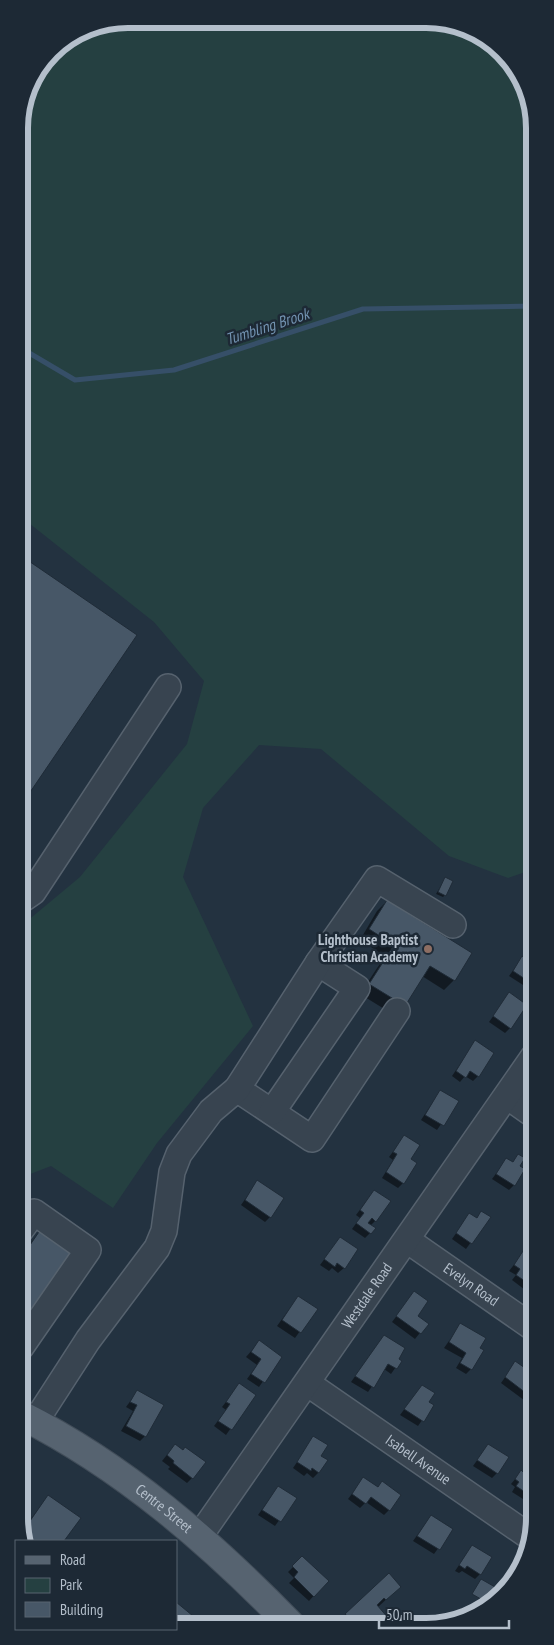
<svg xmlns="http://www.w3.org/2000/svg" width="554" height="1645" viewBox="0 0 554 1645" font-family="'PT Sans Narrow',sans-serif">
	<style>
		.green { fill: #254041 }
		.shadow { fill: #0007 }
		.lines { fill: none; stroke-linecap: round; stroke-linejoin: round }
		.stream { stroke: #364f68; stroke-width: 5 }
		.building { fill: #475767; stroke: #1f2b37 }
		.minor-casing { stroke: #56626e; stroke-width: 28 }
		.major-casing { stroke: #414d59; stroke-width: 30 }
		.minor { stroke: #384450; stroke-width: 25 }
		.major { stroke: #566370; stroke-width: 28 }
		.education-dot { fill: #8d6e63; stroke: #1d2935; stroke-width: 2 }
		.labels { text-anchor: middle; stroke-width: 5; stroke-linejoin: round; paint-order: stroke }
		.poi-label { font-size: 15px; font-weight: bold; fill: #b4bfcb; stroke: #1d2935; text-anchor: end }
		.street-label { font-size: 15px; fill: #b4bfcb; stroke: #1d2935 }
		.water-label { font-size: 16px; font-style: italic; fill: #7292b0; stroke: #1d2935 }
		.rim { fill: none; stroke: #b4bfcb; stroke-width: 6 }
	</style>
	<rect width="100%" height="100%" fill="#233240"/>
	<path class="green" d="M127,19L448,21L504,51L533,106L534,869L508,878L449,856L321,749L259,745L203,808L183,877L253,1026L157,1143L113,1208L51,1166L20,1178V927L80,877L187,744L204,681L154,622L20,516L19,120L30,79L56,46L86,27Z"/>
	<path class="shadow" d="M20,557L135,635L20,804Z
		M445,879V895L443,897L436,894Z
		M387,901L470,954L454,980L444,990L422,976L394,1015L360,994L385,956L360,940L377,911Z
		M534,956V992L509,976L522,958L529,963Z
		M509,994L510,1028L505,1033L489,1022Z
		M475,1042L478,1076L473,1081L465,1076L460,1082L452,1076Z
		M440,1091L457,1101L437,1130L421,1120Z
		M404,1137L409,1160L403,1183L398,1188L382,1178L393,1160L389,1157Z
		M519,1155L514,1185L509,1190L492,1179L506,1160L512,1163Z
		M257,1182L270,1217L265,1222L241,1205Z
		M374,1191L375,1221L370,1226V1233L365,1238L352,1229L360,1218L356,1215Z
		M482,1212L489,1217L466,1249L452,1239L469,1215L476,1219Z
		M41,1230L21,1330V1255Z
		M340,1238L344,1268L338,1273L332,1268L329,1271L320,1265Z
		M524,1252L526,1259L535,1265L533,1296L512,1280L516,1275L509,1271Z
		M414,1293L416,1316L427,1324L415,1339L392,1322Z
		M298,1297L316,1309L295,1338L277,1326Z
		M461,1324L471,1369L466,1374L456,1368L462,1358L444,1348Z
		M384,1336L397,1359L400,1361L391,1374L384,1369L368,1392L351,1382Z
		M259,1342L280,1357L259,1387L247,1379L257,1365L246,1357Z
		M515,1363L535,1387V1403L532,1406L501,1383Z
		M239,1385L254,1395L226,1435L214,1426L226,1410L222,1407Z
		M137,1392L145,1436L140,1441L121,1431L133,1411L126,1407Z
		M417,1392L432,1406L418,1426L400,1415Z
		M314,1437L318,1473L313,1478L307,1473L304,1476L293,1468Z
		M488,1445L497,1473L492,1478L473,1466Z
		M170,1451L192,1478L187,1483L168,1469L170,1467L162,1461Z
		M521,1472L535,1477V1509L533,1512L531,1510L534,1506L512,1492L515,1487L511,1484Z
		M363,1479L377,1488L382,1483L389,1510L384,1515L366,1502L360,1508L348,1499Z
		M278,1487L295,1498L275,1526L258,1515Z
		M48,1496L79,1518L63,1541H22L21,1532Z
		M431,1516L452,1529L434,1554L413,1541Z
		M472,1546L480,1574L475,1579L462,1571L459,1573L455,1571Z
		M302,1558L327,1581L309,1601L289,1583L294,1578L288,1572Z
		M392,1594L377,1608L387,1618L382,1624H341L339,1622L346,1614Z"/>
	<g class="lines">
		<path class="stream" d="M19,347L75,380L174,370L363,309L533,306"/>
	</g>
	<path class="building" d="M20,555L137,635L20,807Z
		M445,877L453,881L446,896L438,892Z
		M387,900L472,953L455,981L430,966L405,1006L369,984L394,945L369,929Z
		M522,956L530,962L534,956V985L513,971Z
		M509,992L527,1005L511,1029L493,1016Z
		M475,1040L494,1053L479,1077L470,1071L466,1078L456,1071Z
		M440,1090L459,1101L444,1126L425,1115Z
		M404,1135L420,1145L411,1159L417,1163L404,1184L386,1172L397,1154L393,1152Z
		M518,1154L525,1158L520,1166L525,1169L515,1186L496,1174L506,1158L513,1162Z
		M257,1180L284,1198L271,1218L245,1200Z
		M374,1190L391,1201L376,1222L372,1218L368,1223L376,1228L371,1234L356,1223L364,1213L360,1210Z
		M481,1211L491,1217L472,1244L456,1233L469,1213L477,1218Z
		M41,1229L76,1252L21,1332V1258Z
		M340,1237L358,1249L345,1269L337,1263L335,1267L324,1259Z
		M523,1251L530,1256L528,1259L535,1263V1288L516,1275L520,1269L514,1265Z
		M414,1291L428,1301L418,1316L429,1324L421,1334L396,1316Z
		M298,1296L318,1309L301,1333L282,1320Z
		M460,1323L486,1338L480,1348L484,1350L472,1370L460,1363L466,1353L449,1342Z
		M384,1335L405,1348L399,1359L402,1361L397,1369L388,1364L374,1388L355,1376Z
		M259,1340L282,1357L265,1383L251,1374L261,1359L251,1352Z
		M515,1361L535,1375V1400L505,1377Z
		M239,1383L256,1395L232,1430L218,1421L230,1404L226,1402Z
		M422,1385L435,1393L429,1402L434,1405L424,1422L404,1409Z
		M137,1390L164,1405L146,1437L126,1426L137,1405L130,1402Z
		M313,1436L328,1445L321,1456L328,1460L319,1473L312,1468L311,1471L297,1462Z
		M175,1444L183,1450L185,1447L206,1462L193,1479L173,1463L174,1461L167,1455Z
		M488,1444L509,1457L498,1474L477,1460Z
		M521,1470L524,1473L526,1470L535,1476V1499L516,1486L519,1482L515,1479Z
		M363,1477L378,1487L382,1481L401,1495L390,1511L371,1497L366,1504L352,1494Z
		M278,1486L297,1498L281,1522L262,1510Z
		M48,1495L81,1518L64,1541H22L21,1534Z
		M431,1515L453,1529L440,1550L417,1536Z
		M472,1545L492,1557L481,1575L467,1566L465,1569L459,1565Z
		M302,1556L329,1581L314,1597L294,1577L298,1572L292,1566Z
		M389,1573L401,1587L386,1600L384,1598L377,1605L389,1619L383,1624H350L353,1621L345,1614Z
		M481,1579L495,1587L486,1602L472,1594Z
		M176,1602L193,1616L186,1624H176Z"/>
	<g class="lines">
		<g class="minor-casing">
			<g id="minor">
				<path d="M20,901L33,892L168,687"/>
				<path d="M237,1089L312,1139L397,1011"/>
				<path d="M507,1096L534,1115"/>
				<path d="M272,1112L357,988L318,963"/>
				<path d="M20,1231L34,1212L88,1250L21,1347"/>
				<path id="s1" d="M407,1240L535,1329"/>
				<path id="s2" d="M307,1383L530,1537"/>
				<path d="M35,1422L88,1340L157,1248L164,1231L172,1172L179,1154L211,1111L237,1089L318,963L377,879L453,925"/>
				<path id="s3" d="M199,1537L534,1056"/>
			</g>
		</g>
		<g class="major-casing">
			<g id="major">
				<path id="s4" d="M21,1415C124,1467 210,1542 290,1624"/>
			</g>
		</g>
		<use href="#minor" class="minor"/>
		<use href="#major" class="major"/>
	</g>
	<circle class="education-dot" cx="428" cy="949" r="5"/>
	<g class="labels">
		<g class="poi-label">
			<text x="418" y="945">Lighthouse Baptist<tspan x="418" dy="17">Christian Academy</tspan></text>
		</g>
		<g class="street-label">
			<text dy="5" stroke="none"><textPath href="#s1" startOffset="78">Evelyn Road</textPath></text>
			<text dy="5" stroke="none"><textPath href="#s3" startOffset="294">Westdale Road</textPath></text>
			<text dy="5" stroke="none"><textPath href="#s2" startOffset="135">Isabell Avenue</textPath></text>
			<text dy="5" stroke="none"><textPath href="#s4" startOffset="171">Centre Street</textPath></text>
		</g>
		<g class="water-label">
			<text transform="translate(267 326) rotate(-18)" y="6">Tumbling Brook</text>
		</g>
	</g>
	<path d="M0 0H554V1645H0ZM128 28H426A100 100 0 0 1 526 128V1518A100 100 0 0 1 426 1618H128A100 100 0 0 1 28 1518V128A100 100 0 0 1 128 28Z" fill="#1d2935" fill-rule="evenodd"/>
	<path class="rim" d="M128 28H426A100 100 0 0 1 526 128V1518A100 100 0 0 1 426 1618H128A100 100 0 0 1 28 1518V128A100 100 0 0 1 128 28Z"/>
	<rect x="15" y="1540" width="162" height="90" fill="#1d2935" stroke="#596571"/>
	<rect x="25" y="1556" width="25" height="8" fill="#566370" stroke="#596571"/>
	<text x="60" y="1565" font-size="15" fill="#b4bfcb">Road</text>
	<rect x="25" y="1578" width="25" height="15" fill="#254041" stroke="#596571"/>
	<text x="60" y="1590" font-size="15" fill="#b4bfcb">Park</text>
	<rect x="25" y="1602" width="25" height="15" fill="#475767" stroke="#596571"/>
	<text x="60" y="1615" font-size="15" fill="#b4bfcb">Building</text>
	<path d="M379 1620v8h130v-8" fill="none" stroke="#b4bfcb" stroke-width="2.5"/>
	<text x="386" y="1620" font-size="15" fill="#b4bfcb" stroke="#1d2935" stroke-width="4" paint-order="stroke">50 m</text>
</svg>
